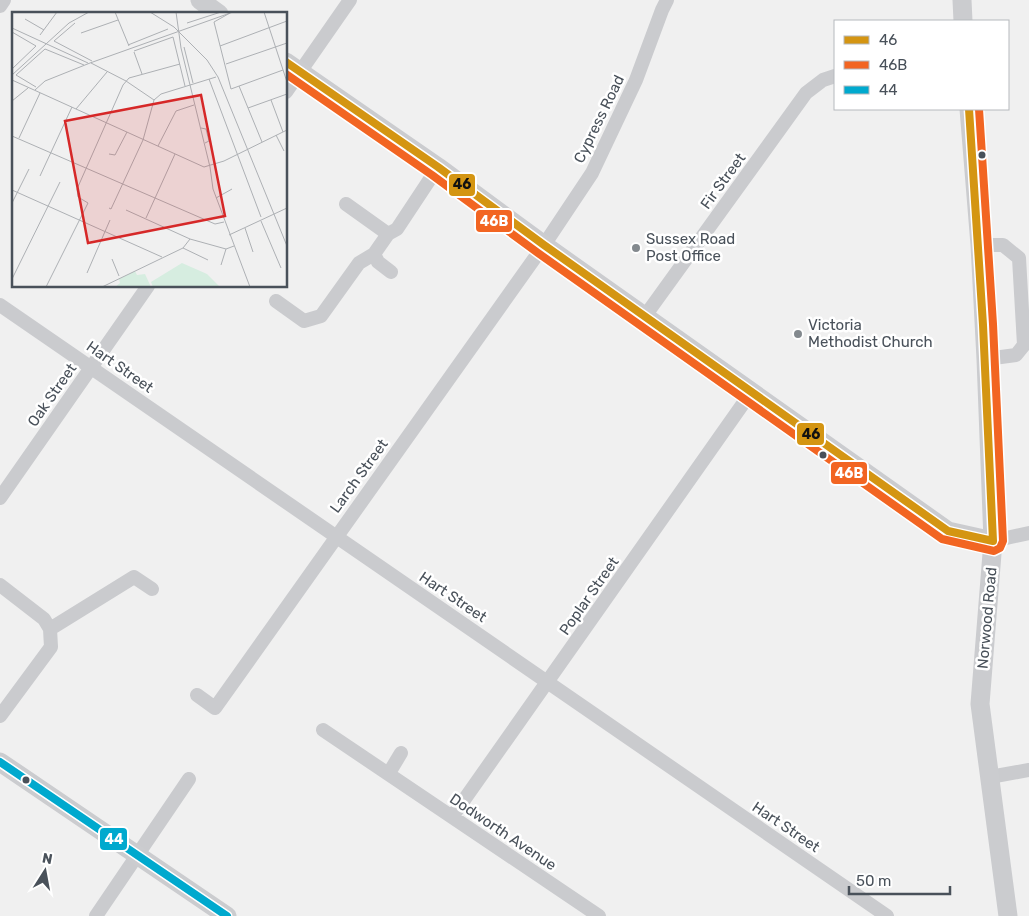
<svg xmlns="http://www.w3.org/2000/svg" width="1029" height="916" viewBox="0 0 1029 916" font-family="Rubik,sans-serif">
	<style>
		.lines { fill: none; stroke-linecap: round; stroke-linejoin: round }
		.street { stroke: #cacbce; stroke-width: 14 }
		.secondary { stroke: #cbcccf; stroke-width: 19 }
		.bus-1-casing { stroke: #fff; stroke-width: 11 }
		.bus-2-casing { stroke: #fff; stroke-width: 11 }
		.bus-3-casing { stroke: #fff; stroke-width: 11 }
		.bus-1 { stroke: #d49512; stroke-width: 8 }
		.bus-2 { stroke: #f26522; stroke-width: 8 }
		.bus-3 { stroke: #00a9ce; stroke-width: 8 }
		.bus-dot { fill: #49515a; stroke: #fff; stroke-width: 2 }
		.poi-dot { fill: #83898e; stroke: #fff; stroke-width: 2 }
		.labels { text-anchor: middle; stroke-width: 5; stroke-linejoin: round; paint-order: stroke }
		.street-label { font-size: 15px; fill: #49515a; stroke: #fff }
		.poi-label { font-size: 15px; fill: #49515a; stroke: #fff; text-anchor: start }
		.inset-road { fill: none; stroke: #adb0b4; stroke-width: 1 }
		.view { fill: #d62828; fill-opacity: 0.15; stroke: #d62828; stroke-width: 2.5 }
		.inset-edge { fill: none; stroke: #49515a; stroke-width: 2.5 }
		.line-badge { stroke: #fff; stroke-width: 2 }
		.badge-label { font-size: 14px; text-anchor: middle; font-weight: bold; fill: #fff }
		.pale-badge-label { font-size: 14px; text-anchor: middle; font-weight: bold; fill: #111 }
	</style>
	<rect width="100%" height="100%" fill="#f0f0f0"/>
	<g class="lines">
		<path class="street" d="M0,6L4,0
			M286,92L350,0
			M346,204L388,234
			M980,245H1003L1019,258L1024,345L1016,355L986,359
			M374,254L378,262L391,272
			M276,301L304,321L321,316L359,263L374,254L388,234L397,229L438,167
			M0,305L887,916
			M645,316L806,93L823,80L835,76
			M0,498L148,286
			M993,541L1029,533
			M0,585L44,619L50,629
			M50,629L134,577L152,589
			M197,695L215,708L544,245L592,173L636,80L662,10L667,0
			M0,716L51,647L50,629
			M323,730L599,916
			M389,773L401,753
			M990,777L1029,770
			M452,817L752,391
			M96,916L189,779"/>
		<path class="secondary" d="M200,0L219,14
			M962,0L963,21
			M286,62L438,167L544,245L948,531L993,541
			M969,109L980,245L986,359L993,541L980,704L1008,916
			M0,762L227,916"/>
		<g class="bus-1-casing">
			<path id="bus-1" d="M286,62L438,167L544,245L948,531L993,541
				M969,109L983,325L993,541"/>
		</g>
		<g class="bus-2-casing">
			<path id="bus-2" d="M286,74L432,175L538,253L942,539L994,551L1000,548L1003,541L993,324L979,109"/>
		</g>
		<g class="bus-3-casing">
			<path id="bus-3" d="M0,762L227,916"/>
		</g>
		<use href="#bus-1" class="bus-1"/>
		<use href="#bus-2" class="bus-2"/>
		<use href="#bus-3" class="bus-3"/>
	</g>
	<g class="bus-dot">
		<circle cx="982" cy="155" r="4.5"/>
		<circle cx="823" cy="455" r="4.5"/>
		<circle cx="26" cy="780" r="4.5"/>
	</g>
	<g class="poi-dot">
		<circle cx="636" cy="248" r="5"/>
		<circle cx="798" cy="334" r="5"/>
	</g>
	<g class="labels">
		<g class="street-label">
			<text transform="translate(599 119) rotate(-64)" y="5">Cypress Road</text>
			<text transform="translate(723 181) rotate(-54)" y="5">Fir Street</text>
			<text transform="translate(120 367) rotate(35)" y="5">Hart Street</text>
			<text transform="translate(52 395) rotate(-55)" y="5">Oak Street</text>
			<text transform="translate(359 476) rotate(-54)" y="5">Larch Street</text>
			<text transform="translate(589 596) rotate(-55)" y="5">Poplar Street</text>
			<text transform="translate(453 597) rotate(34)" y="5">Hart Street</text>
			<text transform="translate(987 618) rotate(-85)" y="5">Norwood Road</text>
			<text transform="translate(786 827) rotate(34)" y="5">Hart Street</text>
			<text transform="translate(503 832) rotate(34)" y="5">Dodworth Avenue</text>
		</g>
		<g class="poi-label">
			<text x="646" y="244">Sussex Road<tspan x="646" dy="17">Post Office</tspan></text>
			<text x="808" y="330">Victoria<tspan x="808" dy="17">Methodist Church</tspan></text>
		</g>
	</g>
	<g transform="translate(12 12)">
		<rect width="275" height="275" fill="#f0f0f0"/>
		<path d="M170,251L195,262L208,275H141L139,270ZM123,259L125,263L133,262L139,275H103L108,271L107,267Z" fill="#d6ede0"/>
		<path class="inset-road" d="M103,0L117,34M138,0L162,15L195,48L206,65L275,234M164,0L169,36L198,155L201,177L238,275M252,0L275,70M218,1L202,10L219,77L271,58M13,7L32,18M63,11L42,29L80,49M175,11L209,0M0,16L76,51M0,20L24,34L0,57M69,21L106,8M28,23L45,0M116,33L156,17M208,34L275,9M172,35L181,71M122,39L161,25L173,74M122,40L130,62M79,51L114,69L142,88M214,52L275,31M0,63L57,11L77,0M197,67L249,205M0,68L192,155L212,149L275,118M227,74L250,130M24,75L4,63L33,37L72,53M23,78L33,69L78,51L221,0M259,88L271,120M0,89L16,76M236,96L275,82M64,97L95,60M189,116L194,117L197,129L193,131M264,123L272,139M0,124L203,212L212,210M7,126L28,81M146,134L164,99L182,93M97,142L103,143L115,120M28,164L60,95M0,178L150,245M204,186L220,177M0,191L17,157M76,191L66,185L65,177L111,73L117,66L168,52M97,196L99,197L131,128L142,88L149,82L204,65M114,198L178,227M134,206L163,142M249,209L269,256M233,216L241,240M217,223L275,196M178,227L214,237L222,234M171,236L196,248M100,247L107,264M209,253L214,237M75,261L98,208M0,267L48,170M34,275L76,191M90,275L171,236L178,227"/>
		<path class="view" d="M189,83L213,204L76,231L53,109Z"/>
		<rect width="275" height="275" class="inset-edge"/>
	</g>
	<g class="line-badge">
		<rect x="448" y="173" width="28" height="24" rx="5" fill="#d49512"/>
		<rect x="475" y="209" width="38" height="24" rx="5" fill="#f26522"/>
		<rect x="796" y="422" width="29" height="24" rx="5" fill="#d49512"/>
		<rect x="830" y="461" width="38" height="24" rx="5" fill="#f26522"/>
		<rect x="99" y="827" width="29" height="24" rx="5" fill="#00a9ce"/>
	</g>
	<g class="badge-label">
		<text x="494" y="226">46B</text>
		<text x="849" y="478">46B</text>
		<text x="114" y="844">44</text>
	</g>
	<g class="pale-badge-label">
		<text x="462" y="189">46</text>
		<text x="811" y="439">46</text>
	</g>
	<rect x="834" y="20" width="175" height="90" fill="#ffffff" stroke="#b6b9bd"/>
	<rect x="844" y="36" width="25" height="8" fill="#d49512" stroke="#b6b9bd"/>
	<text x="879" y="45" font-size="15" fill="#49515a">46</text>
	<rect x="844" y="61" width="25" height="8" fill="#f26522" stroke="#b6b9bd"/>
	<text x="879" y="70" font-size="15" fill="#49515a">46B</text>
	<rect x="844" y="86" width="25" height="8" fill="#00a9ce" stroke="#b6b9bd"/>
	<text x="879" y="95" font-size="15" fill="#49515a">44</text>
	<g transform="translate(45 871) rotate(11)" stroke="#ffffff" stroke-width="4" paint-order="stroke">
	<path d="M0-4L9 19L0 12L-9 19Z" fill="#49515a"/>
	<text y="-8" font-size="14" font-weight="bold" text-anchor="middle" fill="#49515a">N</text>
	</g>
	<path d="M849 886v8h101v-8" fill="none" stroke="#49515a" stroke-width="2.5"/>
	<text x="856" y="886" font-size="15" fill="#49515a" stroke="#ffffff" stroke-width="4" paint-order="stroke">50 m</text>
</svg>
